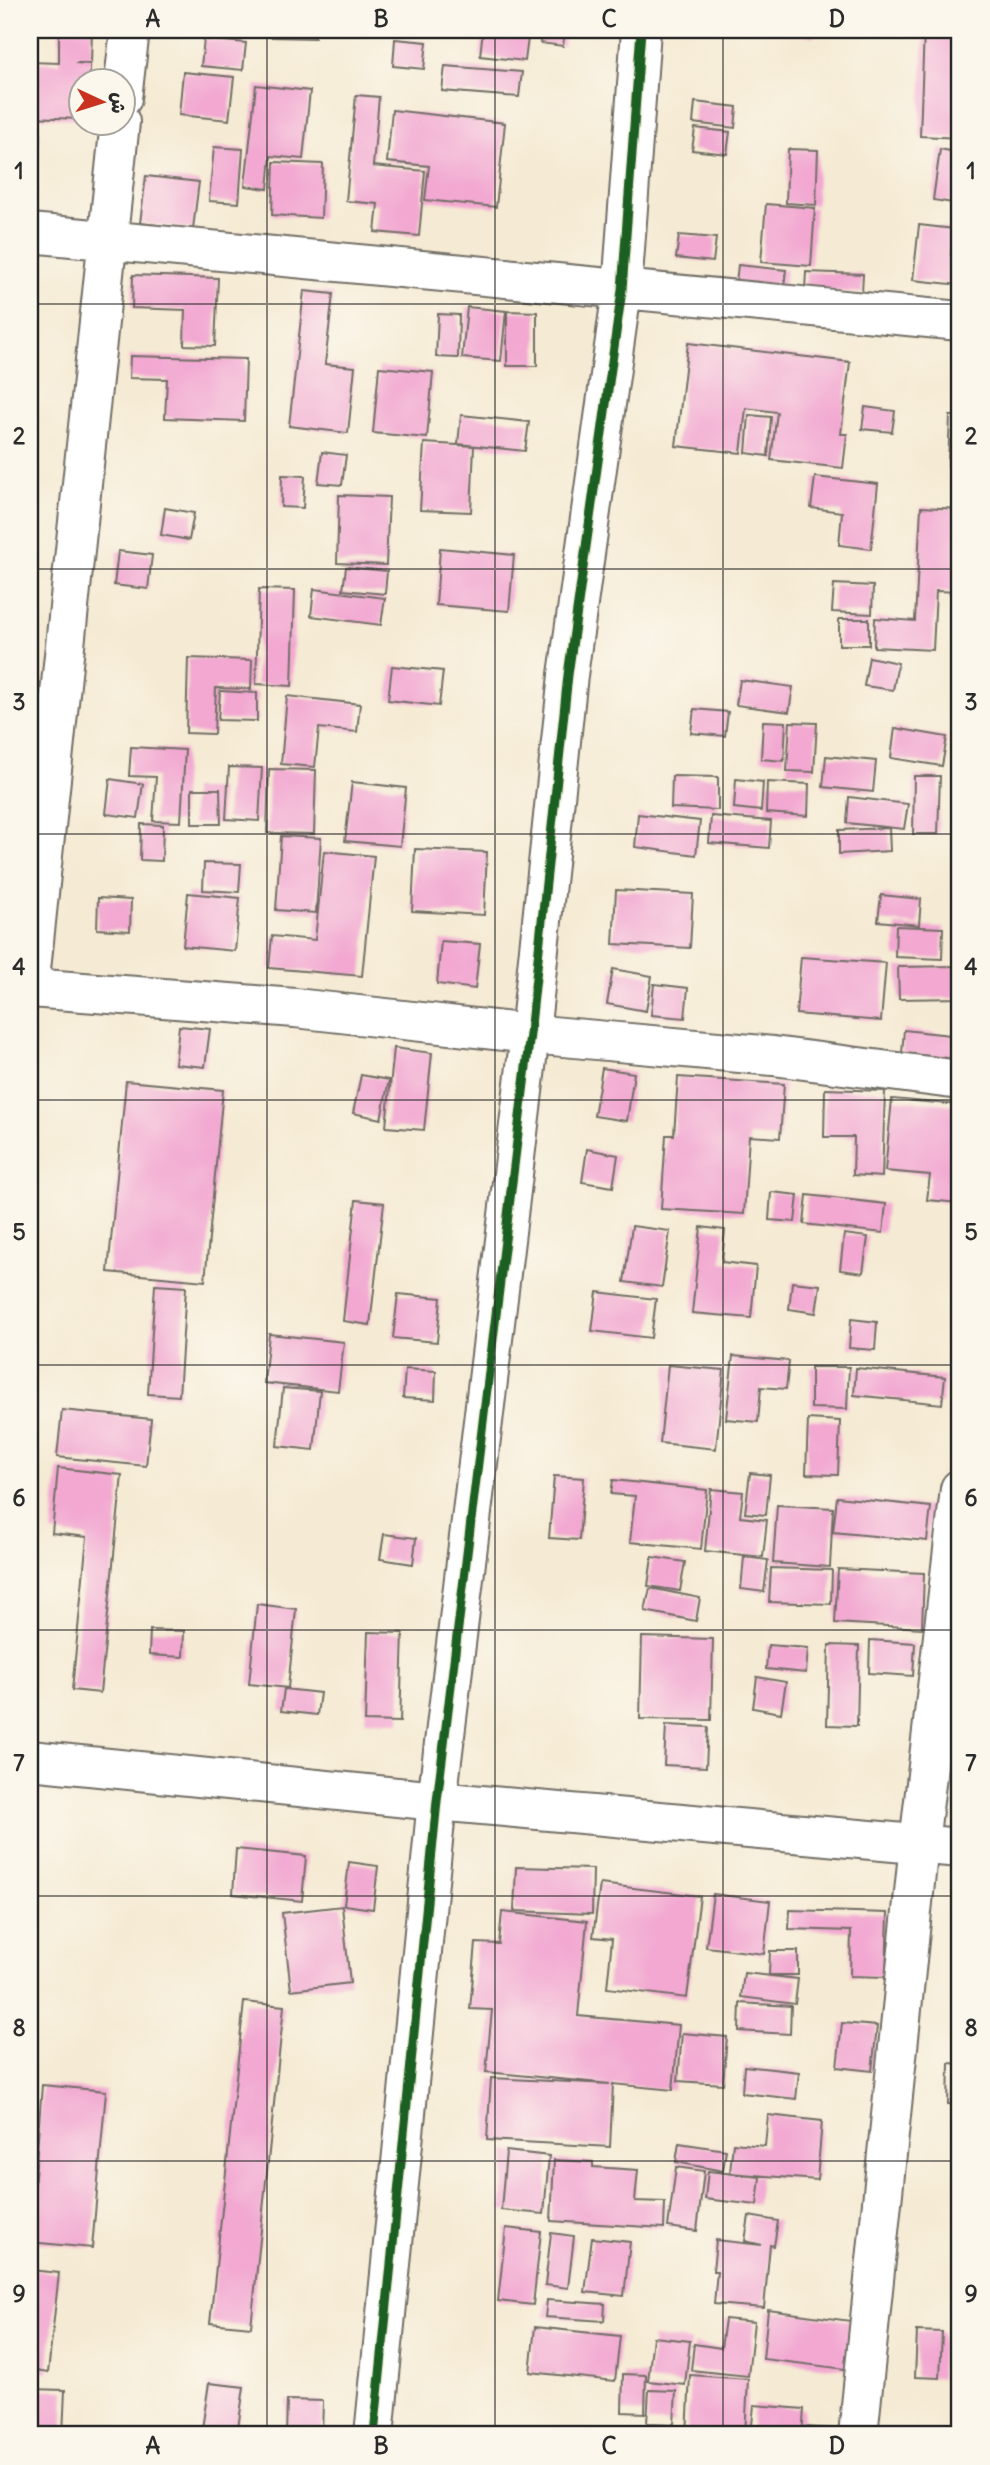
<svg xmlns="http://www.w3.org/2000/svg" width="990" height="2465" viewBox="0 0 990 2465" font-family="Delius,'Playpen Sans Arabic',sans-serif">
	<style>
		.building { fill: #f2a8d1 }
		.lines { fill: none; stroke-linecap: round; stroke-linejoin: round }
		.minor-casing { stroke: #726e66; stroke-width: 42 }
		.tertiary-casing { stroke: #726e66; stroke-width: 42 }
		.minor { stroke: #fff; stroke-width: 38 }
		.tertiary { stroke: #fff; stroke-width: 38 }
		.cycleway-casing { stroke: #fbf7ec; stroke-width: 13 }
		.cycleway { stroke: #1b5e20; stroke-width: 9 }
		.grid { fill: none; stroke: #2b2b2b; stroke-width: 2; stroke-opacity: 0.55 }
		.neatline { fill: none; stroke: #2b2b2b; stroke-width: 2.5 }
		.grid-label { font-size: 23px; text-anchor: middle; font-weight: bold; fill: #2b2b2b }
	</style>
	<rect width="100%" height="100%" fill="#fbf7ec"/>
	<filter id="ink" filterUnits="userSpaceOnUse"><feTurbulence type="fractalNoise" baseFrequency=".0143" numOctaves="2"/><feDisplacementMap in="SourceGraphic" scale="14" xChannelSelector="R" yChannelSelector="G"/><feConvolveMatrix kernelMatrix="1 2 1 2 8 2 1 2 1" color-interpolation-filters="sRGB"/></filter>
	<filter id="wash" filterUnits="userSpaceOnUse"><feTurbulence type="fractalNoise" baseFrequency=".00686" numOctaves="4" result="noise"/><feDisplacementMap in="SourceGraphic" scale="28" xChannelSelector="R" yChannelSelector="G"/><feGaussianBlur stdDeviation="1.57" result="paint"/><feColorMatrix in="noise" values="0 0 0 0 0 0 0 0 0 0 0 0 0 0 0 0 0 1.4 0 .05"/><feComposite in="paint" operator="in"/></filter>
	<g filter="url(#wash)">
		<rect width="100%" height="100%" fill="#f5ead3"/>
		<g id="blocks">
			<path class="building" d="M59,30H92L91,63H75L90,64V80H80V119L30,117V62L59,63Z
				M271,30H315V38L271,37Z
				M483,30H529L525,61L480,56Z
				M541,30H565L563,46L540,43Z
				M773,30H815L814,36L773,32Z
				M924,30H960V138L920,136Z
				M204,39L246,43L243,70L201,66Z
				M395,39L427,42L424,69L393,66Z
				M445,66L522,72L519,97L442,91Z
				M183,72L234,77L229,120L179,115Z
				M256,85L310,91L303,159L271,156L268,189L245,186Z
				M356,95L379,97L373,166L425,171L419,236L375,232L378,204L346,201Z
				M695,102L737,107L735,128L693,123Z
				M392,110L505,123L496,207L425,200L429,166L387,162Z
				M695,128L730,132L727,154L692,150Z
				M30,132L40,133L35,195H30Z
				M214,147L243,149L239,203L209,201Z
				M788,149L818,150L816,205L786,203Z
				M940,149L960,153V204L933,200Z
				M274,162L323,164L321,218L272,215Z
				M146,176L199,182L193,229L140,223Z
				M766,204L815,208L811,266L761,262Z
				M919,225L954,229L951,255L960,256V285L913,280Z
				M679,235L716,238L713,262L676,258Z
				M738,265L786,270L784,287L736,283Z
				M806,272L863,274L862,293L805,289Z
				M133,275L218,278L215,346L184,345L185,310L132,308Z
				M304,291L333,294L325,364L355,367L348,433L289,426Z
				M467,307L506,311L501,361L462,358Z
				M507,311L537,312V366H507Z
				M438,314L459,315L458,358L436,357Z
				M688,343L850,362L841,434H847L843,468L771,460L777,412L746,408L741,453L676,446Z
				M130,356L246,359L244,421L165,418L167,379L129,378Z
				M379,367L433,372L427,438L373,433Z
				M30,399H35L32,430H30Z
				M865,407L895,411L892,432L862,429Z
				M461,415L529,422L525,451L458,444Z
				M749,415L771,417L768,456L746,453Z
				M950,416H960V465H948Z
				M424,443L474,446L471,512L420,510Z
				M322,452L346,455L342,485L318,483Z
				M282,475L305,476L303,508L281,507Z
				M815,477L878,484L871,549L839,545L842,512L811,508Z
				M339,495L389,497L386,565L337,563Z
				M921,507L960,509V592L936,591L933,650L874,647L875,618L915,621Z
				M165,508L194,513L189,540L161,535Z
				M440,548L514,555L509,611L436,605Z
				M118,551L152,555L148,589L114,585Z
				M346,567L387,571L385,594L343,590Z
				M834,584L873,586L872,614L832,612Z
				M259,589L295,590L292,686L256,684Z
				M314,589L385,598L381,625L311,616Z
				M839,619H869V645H839Z
				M869,657L898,663L893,690L864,686Z
				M188,658L252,660L251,689L216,688L214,734L186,733Z
				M392,666L443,671L439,706L388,700Z
				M740,680L793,687L789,712L736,705Z
				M220,691L257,693V721L218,720Z
				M287,696L360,704L357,732L319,728L315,767L281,764Z
				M694,709L728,712L725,736L691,733Z
				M763,721L786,722L784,761L761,759Z
				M790,722L817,723L814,772L787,771Z
				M895,728L947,737L942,766L891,758Z
				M131,747L185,750L181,822L153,821L156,777L129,776Z
				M826,756L876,761L873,792L823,787Z
				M229,767L262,768L259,821L226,819Z
				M269,769L316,770L314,834L267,833Z
				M672,776L718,777V810L671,808Z
				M914,776H940L938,834H913Z
				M110,779L143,784L138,818L106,814Z
				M736,779L763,782L761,811L734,808Z
				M352,782L406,788L400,846L345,841Z
				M767,782L809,784L808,816L766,813Z
				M192,789H220L221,824H192Z
				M849,797L908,804L904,829L847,823Z
				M959,797H960V824L954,823Z
				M638,814L700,821L696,855L635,847Z
				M711,816L771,821L769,848L709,843Z
				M141,824L163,825L162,861L140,860Z
				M889,828L890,851L839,854V830Z
				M281,836L321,838L316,913L276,910Z
				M415,849L487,852L484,915L412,911Z
				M324,851L374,856L362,976L269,968L272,936L315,940Z
				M204,863L241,864L239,892L203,890Z
				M616,890L693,894L690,948L613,944Z
				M188,893L240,898L235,951L183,946Z
				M881,895L921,899L919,925L878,921Z
				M98,898L131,900L130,931L97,929Z
				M896,926L943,928L942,959L895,957Z
				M441,941L480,944L475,989L437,984Z
				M801,957L886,963L881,1021L796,1014Z
				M960,966V998L899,999L898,967Z
				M613,969L652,976L646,1011L607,1004Z
				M654,984L688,988L685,1018L651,1015Z
				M179,1026L210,1029L205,1067L175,1064Z
				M904,1030L959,1036L956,1059L902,1053Z
				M394,1048L432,1053L424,1130L386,1127Z
				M602,1068L634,1073L627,1121L594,1116Z
				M361,1075L389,1080L381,1119L353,1113Z
				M678,1077L784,1084L780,1138L749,1136L744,1214L661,1209L666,1135H674Z
				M126,1081L223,1090L205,1281L108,1272Z
				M825,1089L885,1091L882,1177L853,1175L854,1137H824Z
				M892,1099L960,1105V1203L927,1200L930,1175L885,1171Z
				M587,1149L618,1155L613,1187L582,1182Z
				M771,1192L798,1195L795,1222L769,1220Z
				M807,1195L886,1204L883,1233L804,1224Z
				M356,1200L384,1203L370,1325L343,1321Z
				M632,1226L670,1231L662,1287L624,1282Z
				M701,1227L725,1230L722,1262L756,1266L751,1318L692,1313Z
				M844,1234L868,1237L863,1273L840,1270Z
				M792,1282L820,1285L816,1313L789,1309Z
				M155,1285L186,1287L179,1396L148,1394Z
				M597,1292L656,1299L651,1338L592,1331Z
				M398,1294L441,1298L437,1342L393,1338Z
				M851,1319L877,1322L875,1350L849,1348Z
				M269,1334L344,1342L338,1391L264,1383Z
				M733,1356L789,1361L786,1389L761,1387L758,1422L726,1419Z
				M668,1365L724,1370L716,1449L660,1443Z
				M811,1367H849L847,1409L811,1408Z
				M856,1368L945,1377L942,1404L854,1395Z
				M405,1369L436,1371L435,1400L403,1398Z
				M283,1388L320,1391L314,1450L277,1446Z
				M62,1410L151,1419L146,1466L57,1457Z
				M808,1419L840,1421L838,1475L806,1474Z
				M58,1468L122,1475L100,1693L72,1690L87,1537L52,1533Z
				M750,1473L770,1475L766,1515L745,1513Z
				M554,1476L584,1478L579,1540L549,1538Z
				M613,1480L707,1490L701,1549L630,1542L635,1496L611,1494Z
				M711,1489L743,1492L740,1517L767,1520L763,1557L705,1551Z
				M837,1497L931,1507L927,1541L833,1532Z
				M777,1505L833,1508L830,1567L773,1563Z
				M384,1534L416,1538L413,1564L380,1559Z
				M652,1557L685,1562L680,1591L648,1586Z
				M744,1557L768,1560L764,1592L741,1589Z
				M771,1568L832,1570L831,1604L769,1602Z
				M838,1569L924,1573L922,1628L835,1623Z
				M650,1588L700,1598L696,1621L645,1611Z
				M257,1604L296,1609L288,1688L249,1684Z
				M150,1630L184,1631L183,1657L149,1655Z
				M368,1632L403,1633L400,1722L365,1721Z
				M642,1637L713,1639L711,1720L640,1719Z
				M870,1640L915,1643L913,1676L869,1673Z
				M768,1645L808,1648L806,1673L766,1669Z
				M829,1645L859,1646L857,1726L827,1725Z
				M757,1677L786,1682L781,1713L753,1708Z
				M284,1689L320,1693L317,1715L281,1711Z
				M666,1725L708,1727L706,1767L664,1765Z
				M236,1849L306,1856L302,1901L233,1894Z
				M349,1862L378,1866L373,1909L344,1905Z
				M516,1867L593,1869L592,1914L514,1911Z
				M600,1884L700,1896L687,1998L607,1988L612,1939L593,1937Z
				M713,1894L770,1901L764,1954L706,1947Z
				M342,1906L350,1983L291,1990L282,1913Z
				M790,1910L888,1913L886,1977L850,1976L851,1931L789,1929Z
				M502,1912L587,1921L578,2016L679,2025L673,2090L613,2084L610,2147L487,2140L491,2078L610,2084L486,2072L492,2010L470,2009L476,1943L499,1944Z
				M770,1951H798V1975H769Z
				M744,1973L798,1979L795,2004L741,1997Z
				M244,2002L284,2006L251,2327L210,2323Z
				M740,2003L791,2006L790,2034L739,2031Z
				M842,2023L877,2026L872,2071L837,2067Z
				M682,2033L727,2037L723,2084L678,2081Z
				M949,2063L960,2064V2105L948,2104Z
				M744,2066L799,2072L796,2099L742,2093Z
				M42,2085L106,2091L92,2248L30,2242Z
				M768,2115L822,2121L817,2180L730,2173L733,2143L765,2146Z
				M679,2143L726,2150L723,2171L676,2162Z
				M506,2151L549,2156L544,2214L501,2210Z
				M554,2160L593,2162V2167L638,2170L635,2201L665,2202L664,2228L551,2221Z
				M676,2167L704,2171L697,2231L668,2227Z
				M708,2171L760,2177L757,2205L705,2199Z
				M749,2216L778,2221L774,2246L770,2245L764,2308L714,2304L717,2271H713L716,2240L762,2245L745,2241Z
				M506,2228L541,2232L533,2305L498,2301Z
				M551,2233L574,2236L568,2288L545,2285Z
				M592,2238L630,2242L624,2296L585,2292Z
				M30,2270L59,2273L48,2373L30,2370Z
				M547,2300L605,2304L604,2321L545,2317Z
				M768,2310L851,2321L845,2369L763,2359Z
				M725,2319L754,2322L748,2376L691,2370L694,2344L721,2348Z
				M535,2327L620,2336L615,2381L530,2372Z
				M917,2331L942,2332L940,2378L915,2377Z
				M653,2337L690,2341L685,2385L648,2381Z
				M623,2374L646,2375L645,2413L622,2412Z
				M690,2375L748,2379L745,2435H687Z
				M209,2383L244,2387L237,2435H201Z
				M30,2389L65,2390L63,2435H30Z
				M649,2390L676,2391L674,2424L647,2423Z
				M287,2400L323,2401L322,2435H286Z
				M754,2405L804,2409L802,2435H751Z
				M805,2427L832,2429V2435H805Z
				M486,2429L532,2433V2435H485Z"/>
		</g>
	</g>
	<g filter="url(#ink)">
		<use href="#blocks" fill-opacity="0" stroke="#726e66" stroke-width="2"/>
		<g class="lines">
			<g class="minor-casing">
				<path id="minor" d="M122,98L130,30
					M30,233L960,321
					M30,979L120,122
					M30,988L295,1008L530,1034L773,1056L960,1080
					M374,2435L437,1801L530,1034L568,675L622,290L641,30
					M858,2435L919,1844L960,1489"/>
			</g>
			<g class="tertiary-casing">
				<path id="tertiary" d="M30,1760L437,1801L960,1848"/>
			</g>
			<use href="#minor" class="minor"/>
			<use href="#tertiary" class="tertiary"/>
			<g class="cycleway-casing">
				<path id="cycleway" d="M374,2435L437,1801L530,1034L568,675L622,290L641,30"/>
			</g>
			<use href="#cycleway" class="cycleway"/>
		</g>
	</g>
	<path class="grid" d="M267,30V2435M495,30V2435M723,30V2435M30,304H960M30,569H960M30,834H960M30,1100H960M30,1365H960M30,1630H960M30,1896H960M30,2161H960"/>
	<rect width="990" height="2465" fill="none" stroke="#fbf7ec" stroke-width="77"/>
	<g transform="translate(102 102) rotate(94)"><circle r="33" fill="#fbf7ec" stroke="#a8a59f" stroke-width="2"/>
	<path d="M0-5L12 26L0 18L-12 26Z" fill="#c8321e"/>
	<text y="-10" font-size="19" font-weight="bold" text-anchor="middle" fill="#2b2b2b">ش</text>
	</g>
	<rect x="38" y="38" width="913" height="2388" class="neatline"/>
	<g class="grid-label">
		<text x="153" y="27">A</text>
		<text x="381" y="27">B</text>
		<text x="609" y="27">C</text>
		<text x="837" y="27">D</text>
		<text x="19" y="179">1</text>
		<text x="971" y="179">1</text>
		<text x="19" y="444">2</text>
		<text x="971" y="444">2</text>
		<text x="19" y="710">3</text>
		<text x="971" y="710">3</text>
		<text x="19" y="975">4</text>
		<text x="971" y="975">4</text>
		<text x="19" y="1240">5</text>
		<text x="971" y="1240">5</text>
		<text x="19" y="1506">6</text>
		<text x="971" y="1506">6</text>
		<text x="19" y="1771">7</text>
		<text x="971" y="1771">7</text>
		<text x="19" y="2036">8</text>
		<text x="971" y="2036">8</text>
		<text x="19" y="2302">9</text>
		<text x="971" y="2302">9</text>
		<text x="153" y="2454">A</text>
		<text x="381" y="2454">B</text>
		<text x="609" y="2454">C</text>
		<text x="837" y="2454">D</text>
	</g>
</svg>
